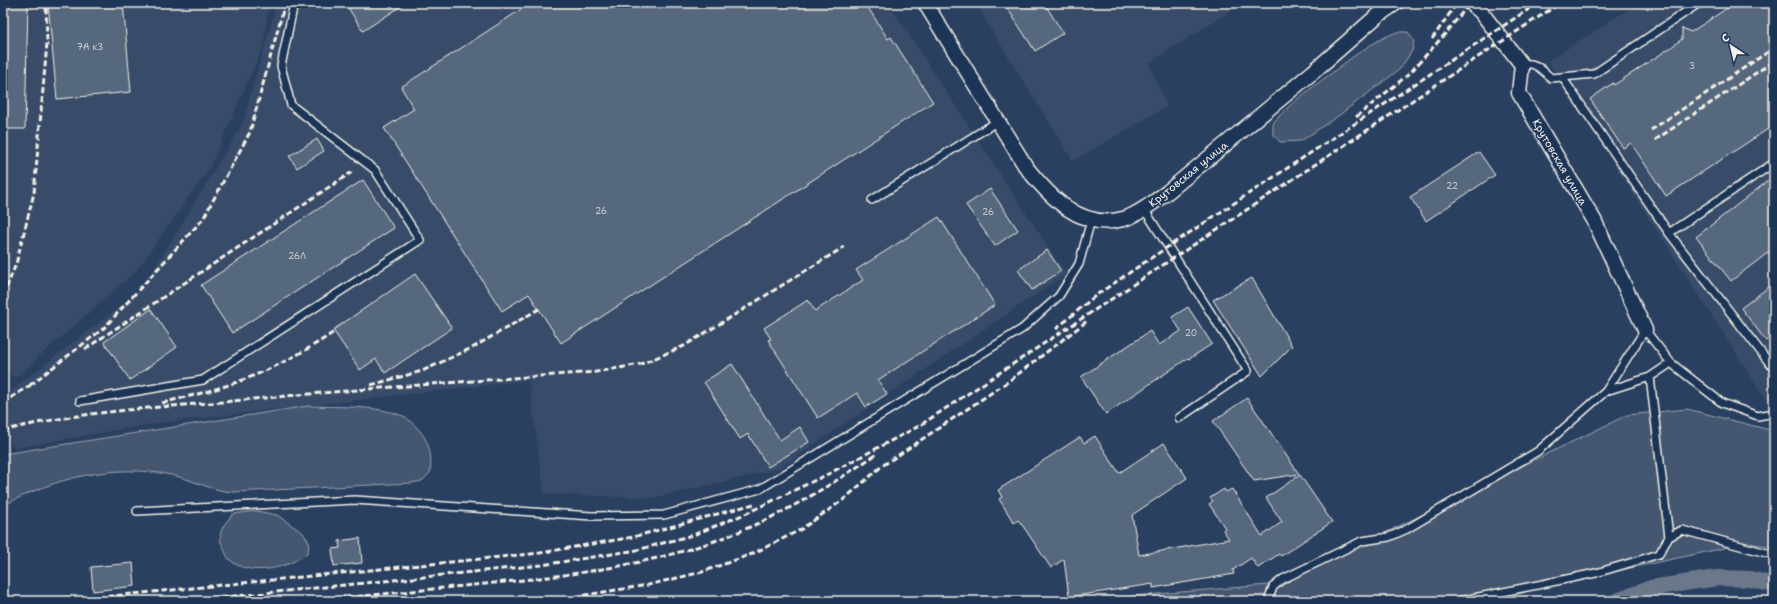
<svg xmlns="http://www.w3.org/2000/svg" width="1777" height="604" viewBox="0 0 1777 604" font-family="'Shantell Sans',sans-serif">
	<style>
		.built { fill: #374c69 }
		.green { fill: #445771; stroke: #9ca4ac }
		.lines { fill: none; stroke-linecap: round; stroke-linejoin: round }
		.canal { stroke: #6a788a; stroke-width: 16 }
		.building { fill: #56677d; stroke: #f4f1e8 }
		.service-casing { stroke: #f4f1e8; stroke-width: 10 }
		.minor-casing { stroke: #f4f1e8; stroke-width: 17 }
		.service { stroke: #1d3557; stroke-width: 7 }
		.minor { stroke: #1d3557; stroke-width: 14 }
		.rail { stroke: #f4f1e8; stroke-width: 3; stroke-dasharray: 6 3; stroke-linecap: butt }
		.labels { text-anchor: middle; stroke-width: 3; stroke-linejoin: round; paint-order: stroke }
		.number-label { font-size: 9px; fill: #cccecd }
		.street-label { font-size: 11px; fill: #f4f1e8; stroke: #1d3557 }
	</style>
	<rect width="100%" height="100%" fill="#2a4060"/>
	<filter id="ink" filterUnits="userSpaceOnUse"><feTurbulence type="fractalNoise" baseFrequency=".025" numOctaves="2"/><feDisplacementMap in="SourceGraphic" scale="8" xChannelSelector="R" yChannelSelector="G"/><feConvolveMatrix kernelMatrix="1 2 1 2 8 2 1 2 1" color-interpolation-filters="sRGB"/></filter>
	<g filter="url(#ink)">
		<path class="built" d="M3,3H268L264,45L209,169L136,271L15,378L3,369Z
			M277,3H888L1066,274L778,469L653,498L544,494L529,380L151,424L15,448L3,430V397L142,289L242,125Z
			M975,3H1243L1149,63L1167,106L1073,161Z
			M1638,3H1774V398L1766,400L1548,61Z"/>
		<path class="green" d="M1397,32H1408L1414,41L1412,51L1400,69L1338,116L1301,141L1280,142L1273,134V123C1289,104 1309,90 1329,75C1350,59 1372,41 1397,32Z
			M308,406C335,407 378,405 403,416C406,417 410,421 412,423C428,436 433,453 430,473L422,481L411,483L233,492C211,491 192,479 171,475C114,463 53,478 3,506V454Z
			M1687,409L1774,431V547L1748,543L1476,601H1071L1280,584L1627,415Z
			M256,511L277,515L303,533L309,542L308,552C291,568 249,578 230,560C227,558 226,553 224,549C221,543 219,539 221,532C222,526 229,519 233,514Z"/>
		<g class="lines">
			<path class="canal" d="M1617,601L1651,588L1717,578L1750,579L1774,585"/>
		</g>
		<path class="building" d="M3,3H28L25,129H3Z
			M48,3H123L131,92L57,99Z
			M345,3H406L363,31Z
			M531,3H865L888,39L891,37L933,102L561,343L529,294L502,311L384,128L414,109L401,87Z
			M1004,3H1044L1063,33L1035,51Z
			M1735,3H1774V125L1666,196L1631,143L1623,148L1590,99L1613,83L1614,85L1670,48L1682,39V28L1691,32Z
			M317,139L324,151L297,168L289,156Z
			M1479,152L1495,175L1426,221L1410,197Z
			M1774,176V248L1731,281L1696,237Z
			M363,180L394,228L232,333L201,285Z
			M990,189L1018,230L995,246L966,205Z
			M939,217L995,305L878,380L887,394L866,407L857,393L818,418L768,340L771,339L764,328L808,300L815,311L863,280L856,270Z
			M1047,250L1061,271L1032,290L1018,270Z
			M415,274L452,328L385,373L376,359L360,370L333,330Z
			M1252,278L1292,346L1262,376L1213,300Z
			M1774,283V335L1766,341L1741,308Z
			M1188,307L1212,344L1189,359L1188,358L1106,414L1081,377L1150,331L1159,345L1181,331L1172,317Z
			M151,309L177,347L130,380L104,342Z
			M732,364L780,440L800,427L809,442L768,467L748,434L740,439L704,382Z
			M1247,398L1299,474L1254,481L1213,421Z
			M1095,436L1119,473L1164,443L1187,478L1132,515L1139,555L1229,539L1223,530L1225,528L1209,504L1213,501L1210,498L1224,489L1226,492L1232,489L1262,536L1282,522L1266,498L1300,475L1332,522L1281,556L1279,554L1258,568L1251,558L1233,570L1234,574L1153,588V584L1069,597L1064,559L1051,568L1023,526L1018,520L1014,523L999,499L1002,497L998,490L1080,437L1084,443Z
			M360,538L362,563L334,566L332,549L340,548L339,541Z
			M133,563L135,586L93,591L91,567Z"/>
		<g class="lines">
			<g class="service-casing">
				<path id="service" d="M1522,65C1534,60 1542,70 1551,78L1594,74L1699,3
					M1562,77L1669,233L1774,163
					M872,200L998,121
					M1144,209L1248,371L1179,418
					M1669,233L1774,369
					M1650,377L1669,537
					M1606,391L1650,377L1671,363
					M80,401L203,380L420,240L375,170L291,105L281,66L294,3
					M137,511L355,500L592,516L664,515L760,489L1022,329L1059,296L1079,264L1091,220
					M1268,601L1273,587L1283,579L1362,541L1389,537L1407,529L1538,451L1606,391L1645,330L1671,363L1722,403L1758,416L1774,413
					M1459,601L1596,573L1633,562L1659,554L1669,537L1682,530L1774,555"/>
			</g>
			<g class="minor-casing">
				<path id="minor" d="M925,3L1026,167C1049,196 1081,231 1123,219C1138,215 1152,203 1165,194L1313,72L1377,16L1396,3
					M1471,3L1481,12L1522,65L1519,93L1594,220L1645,330"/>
			</g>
			<use href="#service" class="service"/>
			<use href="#minor" class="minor"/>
			<path class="rail" d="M1432,39L1457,3
				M1356,117L1409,74L1445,34L1470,3
				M1651,130L1774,48
				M1655,140L1774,61
				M3,296L16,264L34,193L47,43L46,3
				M1056,329L1095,296L1154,256L1538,3
				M85,349L352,172
				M30,385L104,328L203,219L250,132L285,3
				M371,385L422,371L472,348L539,309
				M3,403L35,382
				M162,403C181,398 200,394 219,388C259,376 299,356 334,332
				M3,431C74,412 149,408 222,402C346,390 471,381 596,372L641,364L684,346L844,247
				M63,601L540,553L633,537L754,504
				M187,601L542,565L637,550L693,535L745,514L828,474L919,426L1560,3
				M312,601C366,596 420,590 474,585C568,576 664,565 750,527C796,507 837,481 878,453
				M548,601L648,585L702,572L752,554L800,530L843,500L882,466L1009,381L1087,321"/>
		</g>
	</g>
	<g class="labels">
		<g class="number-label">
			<text x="90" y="50">7А к3</text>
			<text x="1692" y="69">3</text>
			<text x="1452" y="189">22</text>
			<text x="601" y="214">26</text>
			<text x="988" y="215">26</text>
			<text x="297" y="259">26Л</text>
			<text x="1191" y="336">20</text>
		</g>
		<g class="street-label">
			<text transform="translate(1560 162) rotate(60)" y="4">Крутовская улица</text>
			<text transform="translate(1188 174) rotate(-39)" y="4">Крутовская улица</text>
		</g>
	</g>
	<rect width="1777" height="604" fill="none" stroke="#1d3557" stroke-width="16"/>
	<rect x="8" y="8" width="1761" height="588" fill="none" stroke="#f4f1e8" stroke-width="1.5" filter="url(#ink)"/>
	<g transform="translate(1731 46) rotate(325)" stroke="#1d3557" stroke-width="3" paint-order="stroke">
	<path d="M0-3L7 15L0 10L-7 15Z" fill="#f4f1e8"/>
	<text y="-6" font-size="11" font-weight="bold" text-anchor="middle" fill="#f4f1e8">С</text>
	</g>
</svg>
